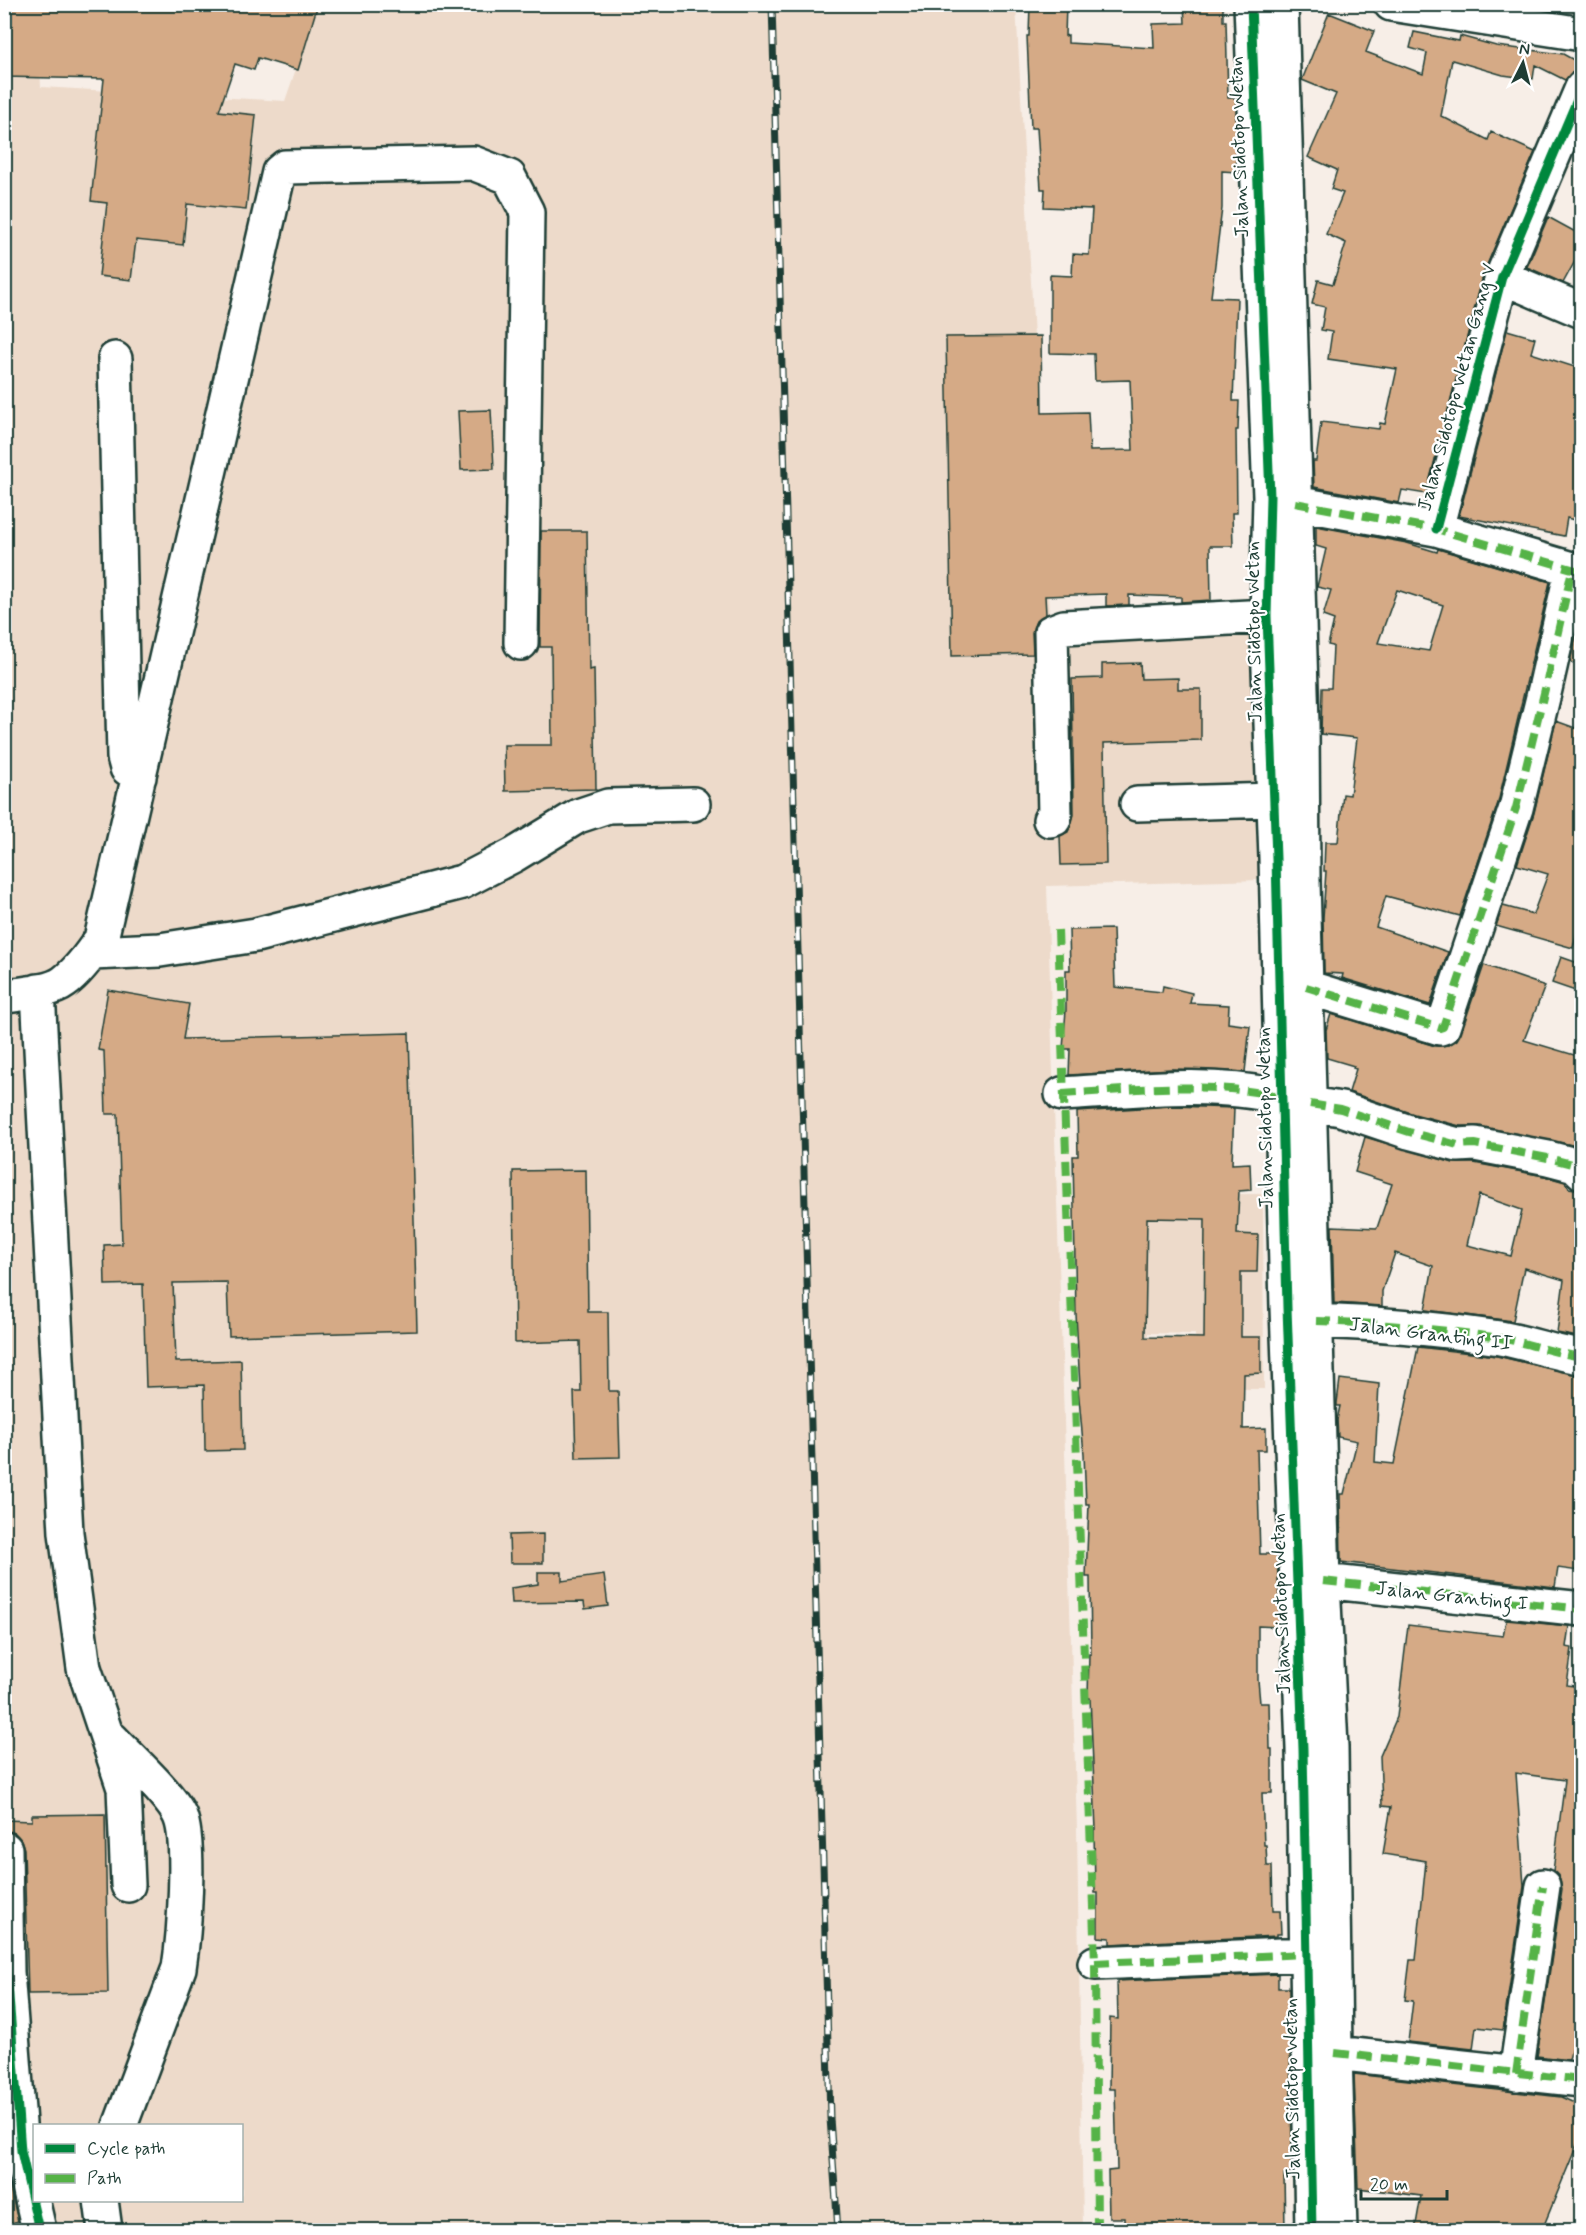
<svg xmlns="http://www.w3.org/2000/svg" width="1586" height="2235" viewBox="0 0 1586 2235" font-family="Mynerve,sans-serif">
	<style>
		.built { fill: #eddaca; fill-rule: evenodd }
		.building { fill: #d5aa86; stroke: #1f3d34; stroke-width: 1.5; fill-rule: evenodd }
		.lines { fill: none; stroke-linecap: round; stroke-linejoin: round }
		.minor-casing { stroke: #1f3d34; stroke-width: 38 }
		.minor { stroke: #fff; stroke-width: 33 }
		.rail-casing { stroke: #1f3d34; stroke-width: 7 }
		.rail { stroke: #fff; stroke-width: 4.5; stroke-dasharray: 14; stroke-linecap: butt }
		.quiet { stroke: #55b346; stroke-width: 8; stroke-dasharray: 15 8; stroke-linecap: butt }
		.cycleway-casing { stroke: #fff; stroke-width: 13 }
		.cycleway { stroke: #00873e; stroke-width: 9 }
		.labels { text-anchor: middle; stroke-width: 4.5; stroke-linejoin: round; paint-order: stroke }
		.street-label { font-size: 20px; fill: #1f3d34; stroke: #fff }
	</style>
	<rect width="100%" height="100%" fill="#f7eee7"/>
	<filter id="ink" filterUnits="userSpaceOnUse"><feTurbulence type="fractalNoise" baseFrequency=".0167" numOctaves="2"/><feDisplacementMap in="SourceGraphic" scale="12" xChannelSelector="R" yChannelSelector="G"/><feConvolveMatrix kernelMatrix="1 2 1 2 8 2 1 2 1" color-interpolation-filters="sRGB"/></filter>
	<g filter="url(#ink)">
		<path class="built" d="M4,5H37L41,87L285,101L318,5H1016L1049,614L1256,606L1262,880L1047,886L1077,1829L1083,2230H36L4,1989ZM34,2126H242V2200H34Z
			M1263,1194L1264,1389H1197L1195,1334L1148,1333L1147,1357L1086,1195Z"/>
		<path class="building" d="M4,4H318L298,70L258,58L254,70L235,64L219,111L256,115L246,210L187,204L183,245L136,240L131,280L99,276L107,203L91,201L104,79L4,77Z
			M1030,4H1066L1065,36L1068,35V43L1154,48L1153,24L1185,23L1184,4H1223V21H1226L1228,98H1236V172L1222,171V208L1211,297L1237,298L1233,401H1239L1238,430H1236L1237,513H1232L1233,546H1210L1211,600L1181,602V597L1129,595V605L1106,606V594L1045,596L1046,614L1036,621L1032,632L1033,654L952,656L946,337L1041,336L1042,413L1088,412L1090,451L1133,450L1130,380L1095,381L1094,354L1050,353V275L1072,276L1073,254L1089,255L1092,209L1044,207L1045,189H1041L1037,128H1031L1027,36H1029Z
			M1329,13L1374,31L1366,52L1423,74L1427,53L1410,48L1414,32L1459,41L1460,36L1496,46L1563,54L1581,64V70L1571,73L1565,80L1535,65L1533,79L1503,75L1452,60L1441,116L1488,140L1491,132L1535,152L1484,272L1426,494L1402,490L1399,503L1314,487L1313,461H1316L1321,422L1379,429L1380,423L1385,424L1397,369L1328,359L1332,332L1321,330L1325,307L1312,304L1318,280L1333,284L1346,243L1326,234L1343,193L1331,189L1337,170L1308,157L1336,94L1302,80Z
			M1548,217L1581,235V250L1563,283L1527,267Z
			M1507,330L1535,338L1531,353L1581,369V522L1567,518L1564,536L1459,516Z
			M491,410L494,469L461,470L458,411Z
			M1316,526L1407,543L1437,552L1438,549L1550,582L1498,803L1460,916L1386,896L1376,927L1448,952L1430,1005L1342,978L1343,974L1324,973L1323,918L1326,871H1324L1325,842H1338L1343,794L1350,795L1357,738L1321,734L1322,688H1331L1333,646L1328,645L1334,620L1323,616L1331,590L1317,587L1326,549L1316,546ZM1397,590L1443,605L1429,651L1378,643Z
			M541,531H587L589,670L594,669L596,789L505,791L504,745H552L551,647H540Z
			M1581,613V665L1570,662Z
			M1140,663L1141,679L1178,678V689H1201V740L1104,743L1106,864L1061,865L1060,836L1068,832L1074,815L1072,679L1102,678V664Z
			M1556,721L1581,730V915L1573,948L1496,926L1503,906L1533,914L1548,874L1517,865L1534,813Z
			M1113,929L1115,987L1162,992L1163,986L1192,993L1190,1003L1229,1005L1228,1023L1250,1026L1245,1072L1172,1069L1069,1075L1070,1049H1063L1066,1010V970H1070L1069,930Z
			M1561,957L1581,964V993L1552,983Z
			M1484,965L1545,986L1524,1040L1581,1057V1119L1577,1146L1479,1126H1460L1414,1114L1349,1092L1356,1069L1353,1068L1354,1066L1327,1058L1326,1030L1331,1014L1435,1046L1449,1045L1457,1040L1461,1033Z
			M108,990L189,1004L183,1039L409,1033L417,1331L229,1336L227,1282L173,1283L176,1362L241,1360L243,1450L205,1451L204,1385L146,1387L143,1284L105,1285L104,1245L122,1244L118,1114H106L104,1051L98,1050Z
			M1172,1106L1234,1108L1232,1164L1250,1163L1251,1190L1239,1191L1237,1234L1258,1235L1257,1272H1241V1337H1261V1373L1244,1374L1243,1429L1266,1428V1450H1257L1260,1554H1277L1280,1627L1258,1626V1680L1260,1703H1269L1270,1749H1272V1793H1262L1264,1845H1266L1267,1866H1272L1273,1911H1280L1281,1934H1277V1936L1110,1944V1938L1098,1937V1893H1095L1094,1829H1096L1090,1698H1088L1089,1654H1091L1090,1577H1086L1089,1504H1086L1084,1454L1078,1387H1080L1076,1314L1073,1156H1078L1077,1112ZM1147,1218L1205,1219L1204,1338L1145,1337Z
			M1365,1137L1453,1163H1474L1544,1176L1565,1182L1569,1188L1581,1190V1313L1578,1337L1557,1333L1564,1280L1524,1268L1513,1321L1425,1310L1433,1266L1395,1253L1382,1291V1306L1334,1303L1332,1226L1377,1228L1392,1184L1355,1172ZM1479,1195L1522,1210L1511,1256L1467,1245Z
			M586,1170L588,1312H608L609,1391H618L620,1457L576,1458L574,1392H581L580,1341L515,1343L513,1171Z
			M1418,1347L1497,1356L1581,1376V1553L1579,1571L1558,1568L1555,1587L1341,1562L1340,1494H1344L1357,1441L1338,1437L1337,1420L1340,1406H1337V1403L1340,1379L1379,1384L1375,1462L1394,1464Z
			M543,1534V1563H510L509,1535Z
			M538,1572H562V1581L604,1575L608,1606L585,1609L584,1602L512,1603L511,1588L538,1584Z
			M1506,1620L1569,1626L1566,1647L1572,1648L1567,1685L1581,1687V2039L1574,2037L1569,2060L1537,2056L1562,1889L1560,1879L1553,1871L1565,1780L1516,1773L1524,1886L1503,2030L1476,2027L1473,2049L1408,2042L1413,2001L1405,2000L1410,1960H1416L1426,1861L1383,1854L1391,1807L1382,1806L1380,1756L1397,1717L1408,1625L1503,1636Z
			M105,1814L108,1993L28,1994L24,1849L21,1840L15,1833L4,1830V1820L32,1821V1815Z
			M1278,1974V1988H1289L1292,2150L1290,2175H1284L1285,2230H1124V2218H1109L1108,2171L1117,2170L1115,2089H1109L1110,2018L1118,2019L1117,1981Z
			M1354,2074L1561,2097L1581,2106V2135L1542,2230H1415L1421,2196L1358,2188Z
			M4,2163L18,2221L4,2226Z"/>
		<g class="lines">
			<g class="minor-casing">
				<path id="minor" d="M1251,4L1270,497L1267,616L1276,858L1287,1308L1303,1749L1312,2230
					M1281,4L1302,724L1303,882L1323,1581L1331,1747L1335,2053L1340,2230
					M1391,4L1582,34
					M1502,277L1582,311
					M115,359L124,757L127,768L139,777
					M1295,503L1436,529L1582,572
					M1436,529L1502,277L1582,88
					M1137,804L1274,800
					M1050,820L1054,819L1055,815L1051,632L1064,627L1267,616
					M92,953L160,950L256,935L462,882L514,855L578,816L608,806L693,804
					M1306,987L1440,1028L1443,1027L1516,808L1545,689L1572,570
					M38,991L66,1533L84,1668L124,1788L128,1885
					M4,996C21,994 51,992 64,982C79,971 91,954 101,939L279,172L285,167L473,163L509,177L527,212L521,643
					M1062,1094C1134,1090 1210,1080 1281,1097
					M1310,1104L1341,1109L1409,1132L1458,1145L1475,1144L1548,1158L1575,1165L1582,1172
					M1316,1321C1377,1323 1440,1329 1500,1338C1528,1343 1554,1353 1582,1357
					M1323,1581L1582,1609
					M112,1739C129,1757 171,1795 180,1816C191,1843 184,1936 179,1968L120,2126
					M5,1849L7,1972L18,2110L21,2151L39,2230
					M1095,1963L1306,1954
					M1335,2053L1582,2080
					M1516,2074L1543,1886
					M101,2200L105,2230"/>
			</g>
			<use href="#minor" class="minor"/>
			<g class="rail-casing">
				<path id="rail" d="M772,4L830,2118L838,2230"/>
			</g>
			<use href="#rail" class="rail"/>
			<path class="quiet" d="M1295,503L1436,529L1582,572
				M1058,930L1095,1963L1097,2230
				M1306,987L1440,1028L1443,1027L1516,808L1545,689L1572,570
				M1062,1094C1134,1090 1210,1080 1281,1097
				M1310,1104L1341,1109L1409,1132L1458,1145L1475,1144L1548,1158L1575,1165L1582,1172
				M1316,1321C1377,1323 1440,1329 1500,1338C1528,1343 1554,1353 1582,1357
				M1323,1581L1582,1609
				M1095,1963L1306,1954
				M1335,2053L1582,2080
				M1516,2074L1543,1886"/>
			<g class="cycleway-casing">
				<path id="cycleway" d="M1251,4L1270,497L1267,616L1276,858L1287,1308L1303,1749L1312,2230
					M1436,529L1502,277L1582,88
					M5,1849L7,1972L18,2110L21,2151L39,2230"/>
			</g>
			<use href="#cycleway" class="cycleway"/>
		</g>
	</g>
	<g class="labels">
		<g class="street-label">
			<text transform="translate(1238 147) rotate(-92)" y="7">Jalan Sidotopo Wetan</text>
			<text transform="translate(1456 387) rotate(-75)" y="7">Jalan Sidotopo Wetan Gang V</text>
			<text transform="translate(1253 632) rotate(-91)" y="7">Jalan Sidotopo Wetan</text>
			<text transform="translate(1264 1118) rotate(-91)" y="7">Jalan Sidotopo Wetan</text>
			<text transform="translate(1431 1333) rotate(7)" y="7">Jalan Granting II</text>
			<text transform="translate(1452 1595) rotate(6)" y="7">Jalan Granting I</text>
			<text transform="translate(1280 1604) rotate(-92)" y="7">Jalan Sidotopo Wetan</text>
			<text transform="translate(1291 2089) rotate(-91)" y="7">Jalan Sidotopo Wetan</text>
		</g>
	</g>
	<rect width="1586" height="2235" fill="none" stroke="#fff" stroke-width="24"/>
	<rect x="12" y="12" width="1562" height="2211" fill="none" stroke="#1f3d34" stroke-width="2" filter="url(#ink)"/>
	<rect x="33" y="2124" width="210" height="78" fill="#ffffff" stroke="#a5b1ae" stroke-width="1.5"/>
	<rect x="45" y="2144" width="30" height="9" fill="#00873e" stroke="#a5b1ae" stroke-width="1.5"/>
	<text x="87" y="2154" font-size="18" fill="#1f3d34">Cycle path</text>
	<rect x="45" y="2174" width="30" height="9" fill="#55b346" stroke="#a5b1ae" stroke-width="1.5"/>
	<text x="87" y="2184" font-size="18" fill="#1f3d34">Path</text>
	<g transform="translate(1523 63) rotate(6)" stroke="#ffffff" stroke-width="4.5" paint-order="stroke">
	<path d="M0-4.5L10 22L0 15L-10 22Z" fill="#1f3d34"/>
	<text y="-9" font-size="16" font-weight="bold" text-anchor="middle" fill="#1f3d34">N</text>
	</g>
	<path d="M1361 2190v9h86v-9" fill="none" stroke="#1f3d34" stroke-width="3"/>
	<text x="1370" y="2190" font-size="18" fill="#1f3d34" stroke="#ffffff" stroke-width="4.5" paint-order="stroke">20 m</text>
</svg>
